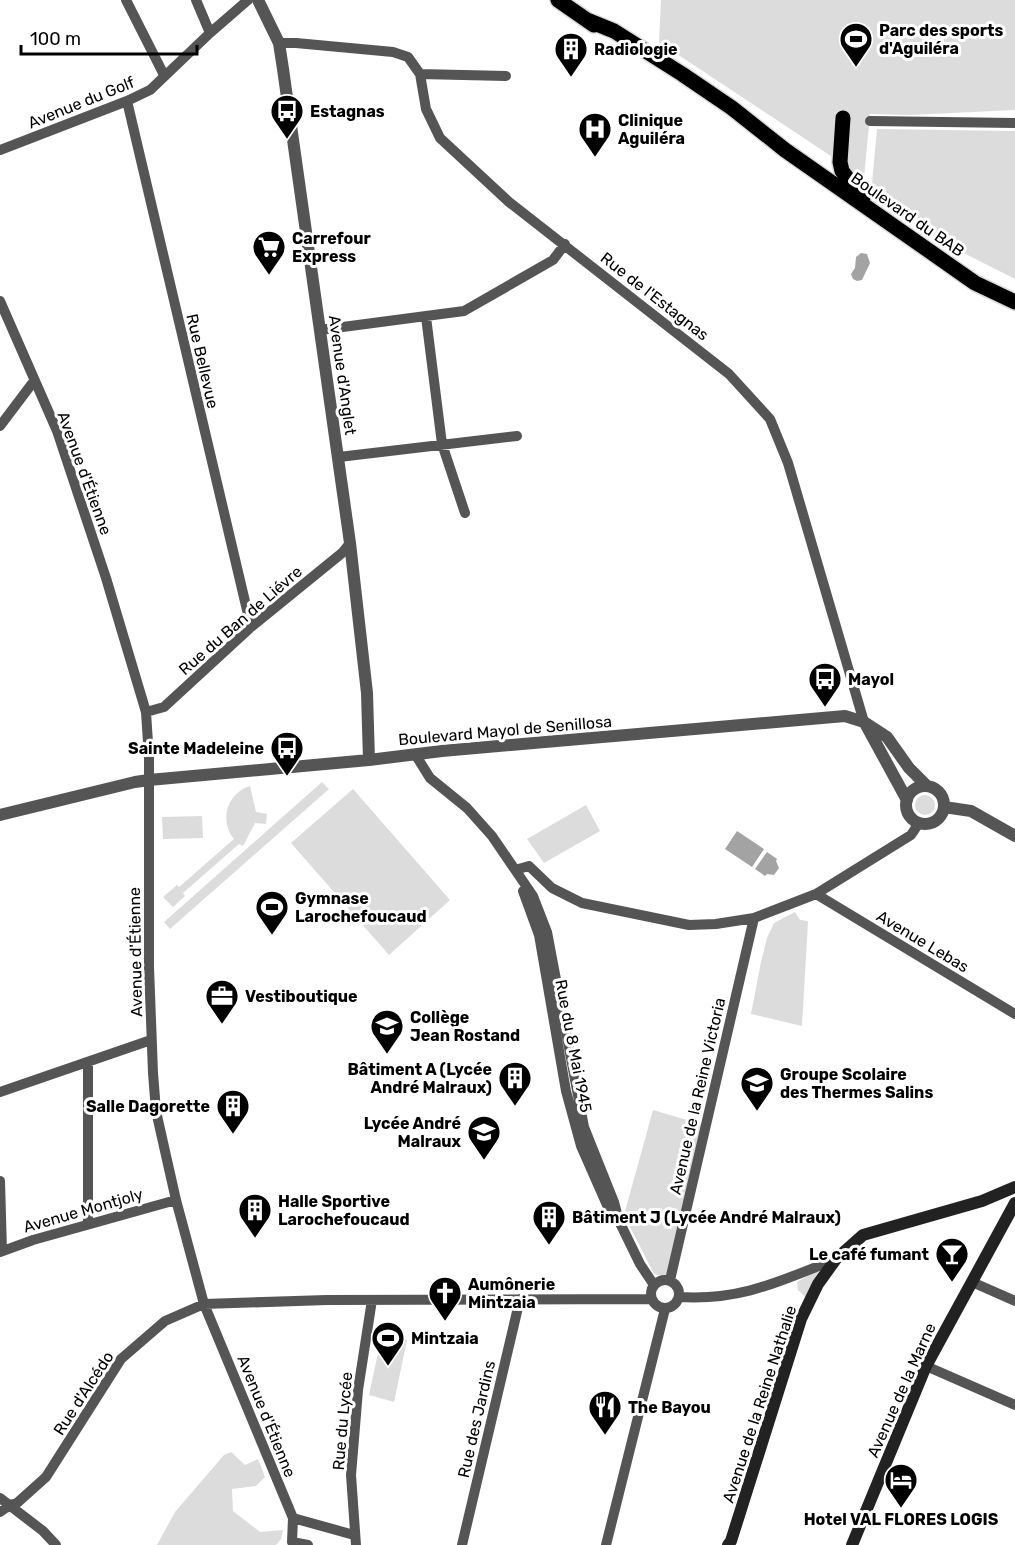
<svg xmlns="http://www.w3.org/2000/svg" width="1015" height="1545" viewBox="0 0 1015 1545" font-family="Rubik,sans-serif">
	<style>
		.green { fill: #dcdcdc }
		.water { fill: #a3a3a3 }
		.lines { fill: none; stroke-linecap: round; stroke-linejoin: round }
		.primary-casing { stroke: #dbdbdb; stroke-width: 18 }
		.minor { stroke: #555; stroke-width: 10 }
		.tertiary { stroke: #555; stroke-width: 12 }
		.secondary { stroke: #222; stroke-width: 12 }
		.primary { stroke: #000; stroke-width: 15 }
		.labels { text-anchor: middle; stroke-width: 6; stroke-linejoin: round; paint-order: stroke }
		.poi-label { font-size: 16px; font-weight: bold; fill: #000; stroke: #fff; text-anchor: start }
		.street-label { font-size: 16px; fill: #000; stroke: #fff }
	</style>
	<rect width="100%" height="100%" fill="#fff"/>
	<path class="green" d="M661,0H1015V110L910,115L870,114L864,178L659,42Z
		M877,129L1015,131V279L946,244L871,194Z
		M322,782L329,789L170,929L164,922Z
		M250,786L256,812L267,814L266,824L255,823L243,846L239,844L183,893L185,896L173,907L163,897L177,885L179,887L234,839C219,821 227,793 250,786Z
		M353,789L450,900L389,955L291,843Z
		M915 805a10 10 0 1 1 20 0a10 10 0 1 1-20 0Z
		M586,805L600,831L544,863L527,839Z
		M202,816L203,838L163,839L162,817Z
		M795,912L800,920L808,921L802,1026L751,1014L761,962L767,938L774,923Z
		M653,1110L704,1125L666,1277L654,1274L624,1215Z
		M818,1270L819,1272L806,1298L798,1290L797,1282Z
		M382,1334L407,1340L394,1402L369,1395Z
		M231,1452L245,1465L258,1459L265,1477L256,1486L232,1489L233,1511L260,1532L283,1530L281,1539L276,1545H157L175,1512L224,1455Z"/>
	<path class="water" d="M861,253L867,254L870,263L862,280L857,281L853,279L851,274L855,268L856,257Z
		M737,831L764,849L752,867L725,849Z
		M767,852L777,859L776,861L779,868L774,875L767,874L765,876L755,869Z"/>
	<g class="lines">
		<g class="primary-casing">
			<path id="primary" d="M558,0L594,25
				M587,20L614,31L682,74L732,108L785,150L975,283L1015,302
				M843,118L840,162L842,171L863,198"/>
		</g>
		<path class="minor" d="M126,0L164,75
			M196,0L210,33
			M279,43H296L393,52L408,57L420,74L426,109L440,138L509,202L729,374L770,419L788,463L864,722
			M420,74L506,76
			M127,101L251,627
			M870,121L1015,123
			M0,150L127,101L150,90L210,33L248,0
			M0,301L57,431L106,578L146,712L149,758V967L153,1073L156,1111L176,1200L204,1304L293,1518L292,1542
			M426,317L442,444L465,513
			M320,330L464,311L553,260L565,244
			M0,426L34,381
			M339,457L517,436
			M146,712L164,707L251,627L342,553L350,543
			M415,754L430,778L467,808L492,836L533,896L547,932L584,1127L614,1202L619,1221
			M515,870L529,866L552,888L582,903L689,925L716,924L754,918L816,894L911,835L919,823
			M523,891L539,935L566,1091L581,1146L607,1205L619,1221L640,1264L654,1285
			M816,894L1015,1014
			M88,1062V1224
			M0,1092L151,1040
			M0,1181L2,1251
			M0,1252L33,1240L176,1200
			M651 1294a14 14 0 1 1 28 0a14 14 0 1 1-28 0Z
			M670,1280L754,918
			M972,1282L1015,1301
			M679,1297C741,1301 780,1281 836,1259
			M926,1366L1015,1405
			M0,1498L43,1531L56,1545
			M0,1512L10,1505L17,1503L46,1477L121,1359L165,1321L204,1304L327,1300L651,1299
			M293,1518L354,1535
			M292,1542L308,1545
			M356,1545L351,1475L358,1390L372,1300
			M462,1545L520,1299
			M606,1545L665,1309"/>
		<path class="tertiary" d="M258,0L279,43L283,69L350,543L367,693L369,760
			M866,725L907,800
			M906 805a19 19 0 1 1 38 0a19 19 0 1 1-38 0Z
			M944,807L971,811L1015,836
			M0,815L135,782L149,780L369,760L442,751L845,716L864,722L887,737L909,768L927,786"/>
		<path class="secondary" d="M728,1545L731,1541L801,1319L818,1284L836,1259L863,1235L982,1201L1015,1187
			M852,1545L926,1366L1015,1203"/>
		<use href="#primary" class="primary"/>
	</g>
	<defs>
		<g id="stadium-pin" transform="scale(1.725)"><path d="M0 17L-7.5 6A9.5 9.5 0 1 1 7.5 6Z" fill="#000" stroke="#fff"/><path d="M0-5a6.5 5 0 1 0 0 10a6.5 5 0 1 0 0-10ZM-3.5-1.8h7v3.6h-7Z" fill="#fff"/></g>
		<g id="building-pin" transform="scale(1.725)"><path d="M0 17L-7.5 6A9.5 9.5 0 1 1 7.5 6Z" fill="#000" stroke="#fff"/><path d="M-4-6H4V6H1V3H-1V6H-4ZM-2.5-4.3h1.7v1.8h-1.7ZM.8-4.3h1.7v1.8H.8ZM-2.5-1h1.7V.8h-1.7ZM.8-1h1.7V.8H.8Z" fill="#fff"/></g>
		<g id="bus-pin" transform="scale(1.725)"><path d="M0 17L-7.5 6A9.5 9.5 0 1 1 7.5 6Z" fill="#000" stroke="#fff"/><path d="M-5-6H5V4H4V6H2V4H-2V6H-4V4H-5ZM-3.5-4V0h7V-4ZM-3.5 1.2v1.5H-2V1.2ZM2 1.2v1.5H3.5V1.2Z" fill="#fff"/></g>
		<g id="hospital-pin" transform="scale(1.725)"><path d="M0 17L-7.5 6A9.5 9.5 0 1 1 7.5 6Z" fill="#000" stroke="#fff"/><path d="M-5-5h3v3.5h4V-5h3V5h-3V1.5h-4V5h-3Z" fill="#fff"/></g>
		<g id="supermarket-pin" transform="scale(1.725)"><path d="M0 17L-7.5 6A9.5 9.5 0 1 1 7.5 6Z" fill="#000" stroke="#fff"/><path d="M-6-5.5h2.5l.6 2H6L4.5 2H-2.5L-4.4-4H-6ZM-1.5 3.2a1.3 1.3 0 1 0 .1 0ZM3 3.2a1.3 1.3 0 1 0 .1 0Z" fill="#fff"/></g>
		<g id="office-pin" transform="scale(1.725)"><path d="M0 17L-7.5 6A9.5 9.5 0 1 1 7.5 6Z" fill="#000" stroke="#fff"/><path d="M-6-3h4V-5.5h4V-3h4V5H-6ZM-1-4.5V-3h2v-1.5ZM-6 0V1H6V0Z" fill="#fff"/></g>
		<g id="school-pin" transform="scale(1.725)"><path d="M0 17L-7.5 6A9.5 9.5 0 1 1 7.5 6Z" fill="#000" stroke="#fff"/><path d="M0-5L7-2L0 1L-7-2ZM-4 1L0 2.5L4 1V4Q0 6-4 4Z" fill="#fff"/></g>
		<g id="bar-pin" transform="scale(1.725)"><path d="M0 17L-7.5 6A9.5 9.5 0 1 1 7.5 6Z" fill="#000" stroke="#fff"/><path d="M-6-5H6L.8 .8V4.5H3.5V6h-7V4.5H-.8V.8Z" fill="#fff"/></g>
		<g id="church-pin" transform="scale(1.725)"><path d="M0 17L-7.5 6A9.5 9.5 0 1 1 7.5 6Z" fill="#000" stroke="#fff"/><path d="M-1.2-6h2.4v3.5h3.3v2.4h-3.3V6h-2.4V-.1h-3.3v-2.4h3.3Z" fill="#fff"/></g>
		<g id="restaurant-pin" transform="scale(1.725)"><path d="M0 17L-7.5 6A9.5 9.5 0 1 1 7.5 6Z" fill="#000" stroke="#fff"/><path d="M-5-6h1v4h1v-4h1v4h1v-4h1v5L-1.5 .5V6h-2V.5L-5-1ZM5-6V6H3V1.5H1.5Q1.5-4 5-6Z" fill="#fff"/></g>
		<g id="hotel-pin" transform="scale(1.725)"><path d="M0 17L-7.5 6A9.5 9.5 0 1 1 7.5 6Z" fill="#000" stroke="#fff"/><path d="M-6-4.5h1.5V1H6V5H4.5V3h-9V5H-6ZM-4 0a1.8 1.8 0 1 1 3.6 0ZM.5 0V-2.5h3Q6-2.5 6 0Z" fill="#fff"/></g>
	</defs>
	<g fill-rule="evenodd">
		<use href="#stadium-pin" x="856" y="39"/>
		<use href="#building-pin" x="571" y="49"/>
		<use href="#bus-pin" x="287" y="111"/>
		<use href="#hospital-pin" x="595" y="129"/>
		<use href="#supermarket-pin" x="269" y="247"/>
		<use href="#bus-pin" x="825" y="679"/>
		<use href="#bus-pin" x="287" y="748"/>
		<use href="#stadium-pin" x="272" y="907"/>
		<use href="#office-pin" x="222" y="996"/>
		<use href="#school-pin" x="387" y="1026"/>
		<use href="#building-pin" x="515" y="1078"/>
		<use href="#school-pin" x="757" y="1083"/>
		<use href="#building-pin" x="233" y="1106"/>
		<use href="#school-pin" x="484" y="1132"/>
		<use href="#building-pin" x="255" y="1210"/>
		<use href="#building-pin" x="549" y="1217"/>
		<use href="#bar-pin" x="952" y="1254"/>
		<use href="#church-pin" x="445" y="1293"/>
		<use href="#stadium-pin" x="388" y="1338"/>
		<use href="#restaurant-pin" x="605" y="1407"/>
		<use href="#hotel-pin" x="901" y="1480"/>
	</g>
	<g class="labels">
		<g class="poi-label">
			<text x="879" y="36">Parc des sports<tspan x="879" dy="18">d'Aguiléra</tspan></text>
			<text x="594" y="55">Radiologie</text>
			<text x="310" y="117">Estagnas</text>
			<text x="618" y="126">Clinique<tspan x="618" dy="18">Aguiléra</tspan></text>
			<text x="292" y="244">Carrefour<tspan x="292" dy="18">Express</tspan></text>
			<text x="848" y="685">Mayol</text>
			<text x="264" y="754" text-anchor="end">Sainte Madeleine</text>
			<text x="295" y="904">Gymnase<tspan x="295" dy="18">Larochefoucaud</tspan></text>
			<text x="245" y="1002">Vestiboutique</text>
			<text x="410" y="1023">Collège<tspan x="410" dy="18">Jean Rostand</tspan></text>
			<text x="492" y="1075" text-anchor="end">Bâtiment A (Lycée<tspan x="492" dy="18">André Malraux)</tspan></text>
			<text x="780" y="1080">Groupe Scolaire<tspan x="780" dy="18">des Thermes Salins</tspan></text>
			<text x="210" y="1112" text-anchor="end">Salle Dagorette</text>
			<text x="461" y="1129" text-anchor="end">Lycée André<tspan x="461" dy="18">Malraux</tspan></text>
			<text x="278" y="1207">Halle Sportive<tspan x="278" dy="18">Larochefoucaud</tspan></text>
			<text x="572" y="1223">Bâtiment J (Lycée André Malraux)</text>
			<text x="929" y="1260" text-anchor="end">Le café fumant</text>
			<text x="468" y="1290">Aumônerie<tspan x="468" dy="18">Mintzaia</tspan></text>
			<text x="411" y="1344">Mintzaia</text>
			<text x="628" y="1413">The Bayou</text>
			<text x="901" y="1525" text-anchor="middle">Hotel VAL FLORES LOGIS</text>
		</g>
		<g class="street-label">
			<text transform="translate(81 102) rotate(-22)" y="6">Avenue du Golf</text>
			<text transform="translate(908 214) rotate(35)" y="6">Boulevard du BAB</text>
			<text transform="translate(655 296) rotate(38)" y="6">Rue de l'Estagnas</text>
			<text transform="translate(203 361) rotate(77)" y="6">Rue Bellevue</text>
			<text transform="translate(343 375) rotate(82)" y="6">Avenue d'Anglet</text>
			<text transform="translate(85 473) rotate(70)" y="6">Avenue d'Étienne</text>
			<text transform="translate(240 620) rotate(-41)" y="6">Rue du Ban de Liévre</text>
			<text transform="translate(505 730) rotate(-5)" y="6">Boulevard Mayol de Senillosa</text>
			<text transform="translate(923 941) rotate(31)" y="6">Avenue Lebas</text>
			<text transform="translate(135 952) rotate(-91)" y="6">Avenue d'Étienne</text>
			<text transform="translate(574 1046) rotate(79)" y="6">Rue du 8 Mai 1945</text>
			<text transform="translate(697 1096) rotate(-77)" y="6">Avenue de la Reine Victoria</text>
			<text transform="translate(83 1210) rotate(-16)" y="6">Avenue Montjoly</text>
			<text transform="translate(901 1390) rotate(-66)" y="6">Avenue de la Marne</text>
			<text transform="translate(83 1393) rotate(-57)" y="6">Rue d'Alcédo</text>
			<text transform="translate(759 1404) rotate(-72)" y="6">Avenue de la Reine Nathalie</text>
			<text transform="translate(267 1416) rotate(68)" y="6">Avenue d'Étienne</text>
			<text transform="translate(476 1419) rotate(-77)" y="6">Rue des Jardins</text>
			<text transform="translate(342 1421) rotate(-85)" y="6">Rue du Lycée</text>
		</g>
	</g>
	<path d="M21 45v9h176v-9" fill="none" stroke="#000000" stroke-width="3"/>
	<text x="30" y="45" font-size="18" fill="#000000" stroke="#ffffff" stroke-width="4.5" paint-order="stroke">100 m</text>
</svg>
